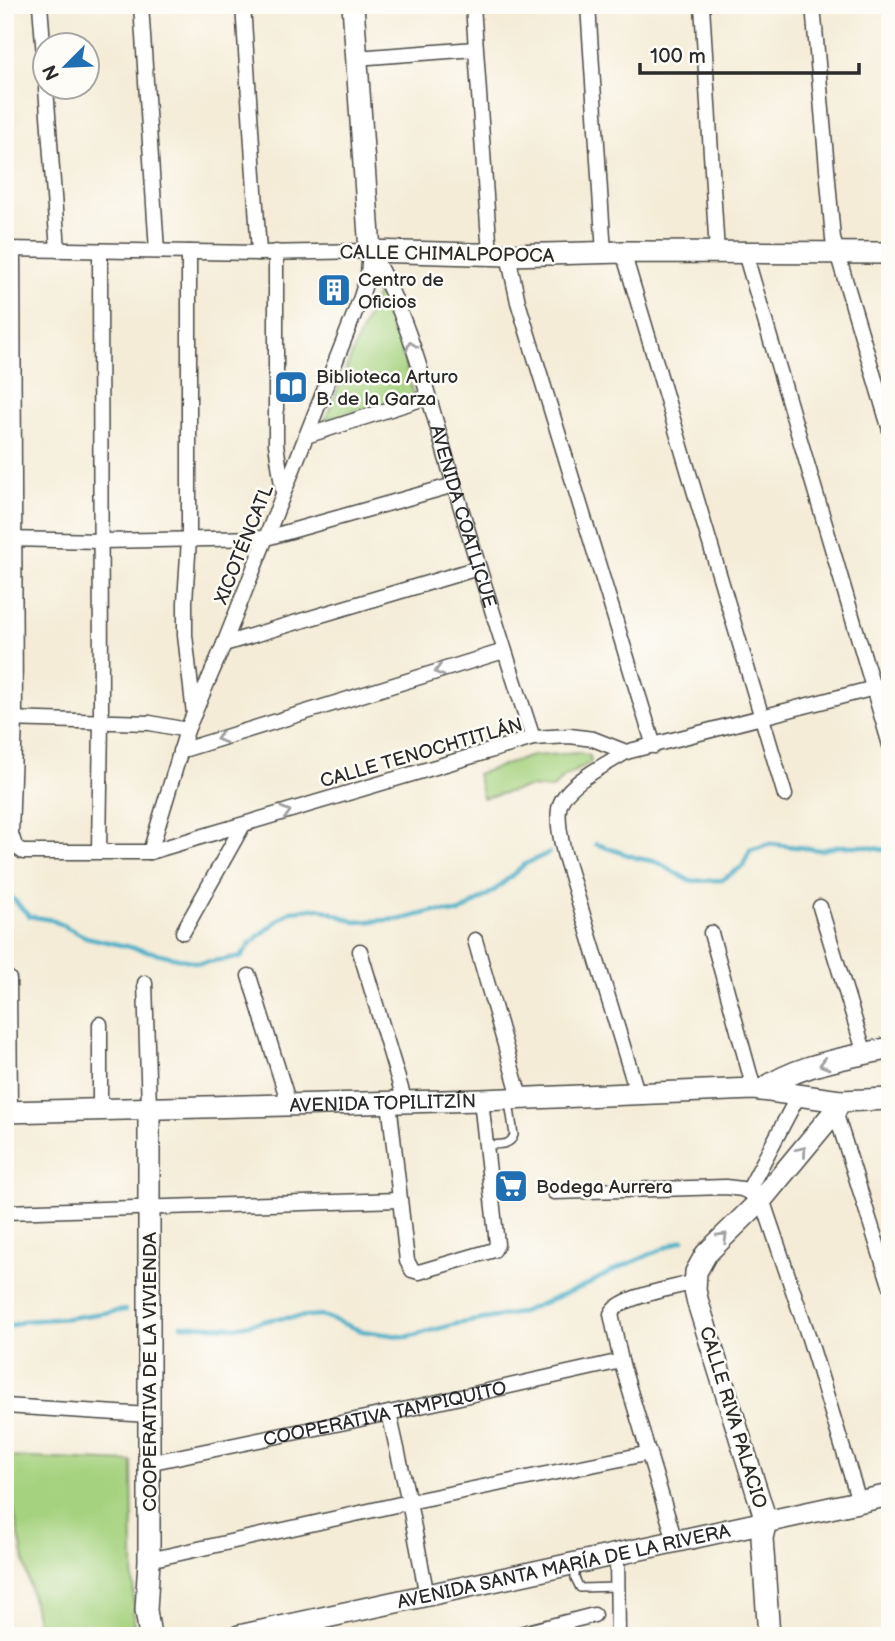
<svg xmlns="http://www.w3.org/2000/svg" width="895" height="1641" viewBox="0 0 895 1641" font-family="'Balsamiq Sans',sans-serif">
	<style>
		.green { fill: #a5d27e; stroke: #687e54; stroke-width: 2 }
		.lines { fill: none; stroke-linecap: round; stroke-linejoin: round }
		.stream { stroke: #46aec6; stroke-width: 4.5 }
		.lane-casing { stroke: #494845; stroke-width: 10 }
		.street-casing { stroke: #494845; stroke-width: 17 }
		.secondary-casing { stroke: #494845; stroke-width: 24 }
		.lane { stroke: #fff; stroke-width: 7 }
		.street { stroke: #fff; stroke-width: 14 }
		.secondary { stroke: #fff; stroke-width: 21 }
		.oneway { stroke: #a0a0a0 }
		.labels { text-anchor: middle; stroke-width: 5; stroke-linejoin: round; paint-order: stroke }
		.street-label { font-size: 19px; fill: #2b2b2b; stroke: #fdfcf7 }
		.poi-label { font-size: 19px; fill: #2b2b2b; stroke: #fdfcf7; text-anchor: start }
	</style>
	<rect width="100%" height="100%" fill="#fdfcf7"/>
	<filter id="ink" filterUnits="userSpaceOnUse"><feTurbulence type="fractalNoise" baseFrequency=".0143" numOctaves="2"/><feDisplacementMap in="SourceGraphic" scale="14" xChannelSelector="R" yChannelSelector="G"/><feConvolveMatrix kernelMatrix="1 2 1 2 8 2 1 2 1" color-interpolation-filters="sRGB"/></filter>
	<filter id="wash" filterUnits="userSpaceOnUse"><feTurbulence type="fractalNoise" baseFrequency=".00686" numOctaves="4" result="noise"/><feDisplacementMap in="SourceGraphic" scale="28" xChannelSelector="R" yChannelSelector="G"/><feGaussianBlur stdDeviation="1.57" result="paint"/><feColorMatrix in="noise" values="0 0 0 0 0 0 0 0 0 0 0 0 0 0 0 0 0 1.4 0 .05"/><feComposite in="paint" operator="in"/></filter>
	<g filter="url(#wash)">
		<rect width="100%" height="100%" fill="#f4ecd7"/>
		<path class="green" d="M383,285L414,396L325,420L379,288Z
			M580,753L590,756L591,762L563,778L552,789L530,787L483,798L477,774L532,756Z
			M5,1457L132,1462L134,1636H40L5,1469Z"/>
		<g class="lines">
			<path class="stream" d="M596,844L637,858L657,862L690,881L722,880L743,866L750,850L771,844L821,850L839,846H862L890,851
				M5,890L29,916L52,920L86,937L199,963L241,957L250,944L277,921L291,911L319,908L356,922L403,919L434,911L459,913L495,890L525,864L549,853
				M182,1325L235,1327L274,1319L321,1315L362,1331L407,1337L456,1324L519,1313L589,1284L610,1272L683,1240
				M5,1328L24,1321L68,1318L125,1310"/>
		</g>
	</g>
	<g filter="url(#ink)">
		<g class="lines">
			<g class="lane-casing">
				<path id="lane" d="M486,1145C497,1144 510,1147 514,1135L509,1102
					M575,1565V1578L580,1588L617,1587"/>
			</g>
			<g class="street-casing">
				<g id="street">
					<path d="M40,5L46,81"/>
					<path d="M141,5L157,251"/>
					<path d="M243,5L259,253"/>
					<path d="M473,5L490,255"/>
					<path d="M588,5L604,253"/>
					<path d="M702,5L717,253"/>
					<path d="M813,5L833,239L890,430"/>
					<path d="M356,58L475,49"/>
					<path d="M46,88L58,250"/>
					<path d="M5,249L259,253L370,251"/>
					<path d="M13,250L15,719L11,834L15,846L23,852H150L533,738L570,736L593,739L626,752L890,684"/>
					<path id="s1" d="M370,251C409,315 427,393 448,464C475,556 503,647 533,738"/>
					<path d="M189,252V539L185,602V635L194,714"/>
					<path d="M276,252V444L283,492"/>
					<path d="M623,252L785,795"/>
					<path d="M745,253L890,745"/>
					<path d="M508,255L518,302L654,746"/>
					<path d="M306,436L428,397"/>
					<path d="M7,539L101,541L266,538L454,485"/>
					<path d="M224,644L478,568"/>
					<path d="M5,719L150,723L187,730"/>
					<path d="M180,751L504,651"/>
					<path d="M626,752C607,764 562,785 559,809C557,824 561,839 564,853L637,1092"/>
					<path d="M99,851L101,720L100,251"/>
					<path d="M150,852L187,730L224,644L361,297L368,274L370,251"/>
					<path d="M820,907L865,1054"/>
					<path d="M183,932L243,825"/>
					<path d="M711,933L754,1089"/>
					<path d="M475,940L520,1097"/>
					<path d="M360,951L405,1102"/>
					<path d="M5,975L9,979L10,1112"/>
					<path d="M249,976L289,1104"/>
					<path d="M145,983L149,1108"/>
					<path d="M100,1024V1110"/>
					<path d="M389,1102L407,1261L412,1270L419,1272L494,1250L497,1244L481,1100"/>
					<path d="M835,1111L890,1285"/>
					<path d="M748,1191L798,1096"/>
					<path d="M554,1192L726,1187L742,1189L762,1199L808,1335L859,1501"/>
					<path d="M5,1212L399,1200"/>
					<path d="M5,1406L149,1415"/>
					<path d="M389,1413L409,1502L427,1596"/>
					<path id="s2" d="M148,1463L389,1413L621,1361"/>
					<path d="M675,1541L621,1361L611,1314C619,1296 676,1288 695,1282"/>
					<path d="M617,1555L618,1636"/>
					<path d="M149,1560L409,1502L650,1453"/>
					<path d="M512,1636L594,1615"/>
				</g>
			</g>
			<g class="secondary-casing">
				<g id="secondary">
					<path d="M353,5L370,251L508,255L623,252L890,253"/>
					<path d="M762,1090C798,1064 848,1058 890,1048"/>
					<path d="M149,1108V1560L146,1610L150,1636"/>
					<path id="s3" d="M5,1112L481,1100L754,1089L840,1101L890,1099"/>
					<path id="s4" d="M239,1636L890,1495"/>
					<path d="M769,1636L762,1538L766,1521L698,1303L695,1290L696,1272L706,1254L762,1199L835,1111L840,1101"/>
				</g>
			</g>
			<use href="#lane" class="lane"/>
			<use href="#street" class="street"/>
			<use href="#secondary" class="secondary"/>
		</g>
		<defs><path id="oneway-chevron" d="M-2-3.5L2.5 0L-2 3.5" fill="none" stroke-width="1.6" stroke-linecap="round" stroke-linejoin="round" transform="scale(1.75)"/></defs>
		<g class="oneway">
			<use href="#oneway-chevron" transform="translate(411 346) rotate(-109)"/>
			<use href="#oneway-chevron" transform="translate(439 671) rotate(163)"/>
			<use href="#oneway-chevron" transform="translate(221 738) rotate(163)"/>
			<use href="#oneway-chevron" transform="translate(286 812) rotate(-17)"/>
			<use href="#oneway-chevron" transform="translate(824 1064) rotate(164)"/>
			<use href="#oneway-chevron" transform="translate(802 1151) rotate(-50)"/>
			<use href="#oneway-chevron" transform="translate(723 1237) rotate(-45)"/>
		</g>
	</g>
	<defs>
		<g id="building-square" transform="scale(1.75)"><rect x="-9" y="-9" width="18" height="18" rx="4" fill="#1f6fb2" stroke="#fdfcf7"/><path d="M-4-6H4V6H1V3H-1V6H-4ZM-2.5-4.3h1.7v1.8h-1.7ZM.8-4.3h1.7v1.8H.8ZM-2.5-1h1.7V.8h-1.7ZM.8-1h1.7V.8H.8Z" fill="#fff"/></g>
		<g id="library-square" transform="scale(1.75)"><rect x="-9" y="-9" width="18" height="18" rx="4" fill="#1f6fb2" stroke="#fdfcf7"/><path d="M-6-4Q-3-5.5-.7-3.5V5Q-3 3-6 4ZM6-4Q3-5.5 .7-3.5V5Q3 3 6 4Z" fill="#fff"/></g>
		<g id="supermarket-square" transform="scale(1.75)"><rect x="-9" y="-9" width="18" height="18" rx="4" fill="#1f6fb2" stroke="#fdfcf7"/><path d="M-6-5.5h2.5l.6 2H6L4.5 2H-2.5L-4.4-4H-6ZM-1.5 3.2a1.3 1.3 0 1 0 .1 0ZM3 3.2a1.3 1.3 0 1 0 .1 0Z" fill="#fff"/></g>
	</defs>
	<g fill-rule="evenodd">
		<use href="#building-square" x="334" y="290"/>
		<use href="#library-square" x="291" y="387"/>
		<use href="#supermarket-square" x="511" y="1186"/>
	</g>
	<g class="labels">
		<g class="street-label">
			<text transform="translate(447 253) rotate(1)" y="7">CALLE CHIMALPOPOCA</text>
			<text dy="7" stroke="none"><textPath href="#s1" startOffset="282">AVENIDA COATLICUE</textPath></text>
			<text transform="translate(243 544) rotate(-68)" y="7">XICOTÉNCATL</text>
			<text transform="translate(421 752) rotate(-16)" y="7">CALLE TENOCHTITLÁN</text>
			<text dy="7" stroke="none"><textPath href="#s3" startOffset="378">AVENIDA TOPILITZÍN</textPath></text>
			<text transform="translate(149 1372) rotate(-90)" y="7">COOPERATIVA DE LA VIVIENDA</text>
			<text dy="7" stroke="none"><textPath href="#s2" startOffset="242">COOPERATIVA TAMPIQUITO</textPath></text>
			<text transform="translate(734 1417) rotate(73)" y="7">CALLE RIVA PALACIO</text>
			<text dy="7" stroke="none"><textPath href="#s4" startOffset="332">AVENIDA SANTA MARÍA DE LA RIVERA</textPath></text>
		</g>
		<g class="poi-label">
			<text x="358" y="286">Centro de<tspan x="358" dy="22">Oficios</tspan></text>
			<text x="316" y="383">Biblioteca Arturo<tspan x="316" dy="22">B. de la Garza</tspan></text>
			<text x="536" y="1193">Bodega Aurrera</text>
		</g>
	</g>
	<rect width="895" height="1641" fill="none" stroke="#fdfcf7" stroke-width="28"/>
	<g transform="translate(66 66) rotate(246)"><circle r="33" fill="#fdfcf7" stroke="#a9a8a5" stroke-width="2"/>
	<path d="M0-5L12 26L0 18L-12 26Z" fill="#1f6fb2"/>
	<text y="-10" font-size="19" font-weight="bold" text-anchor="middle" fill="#2b2b2b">N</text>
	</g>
	<path d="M640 63v10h219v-10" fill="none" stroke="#2b2b2b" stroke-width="3.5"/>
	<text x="650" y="63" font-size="21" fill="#2b2b2b" stroke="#fdfcf7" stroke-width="5" paint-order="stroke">100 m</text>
</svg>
